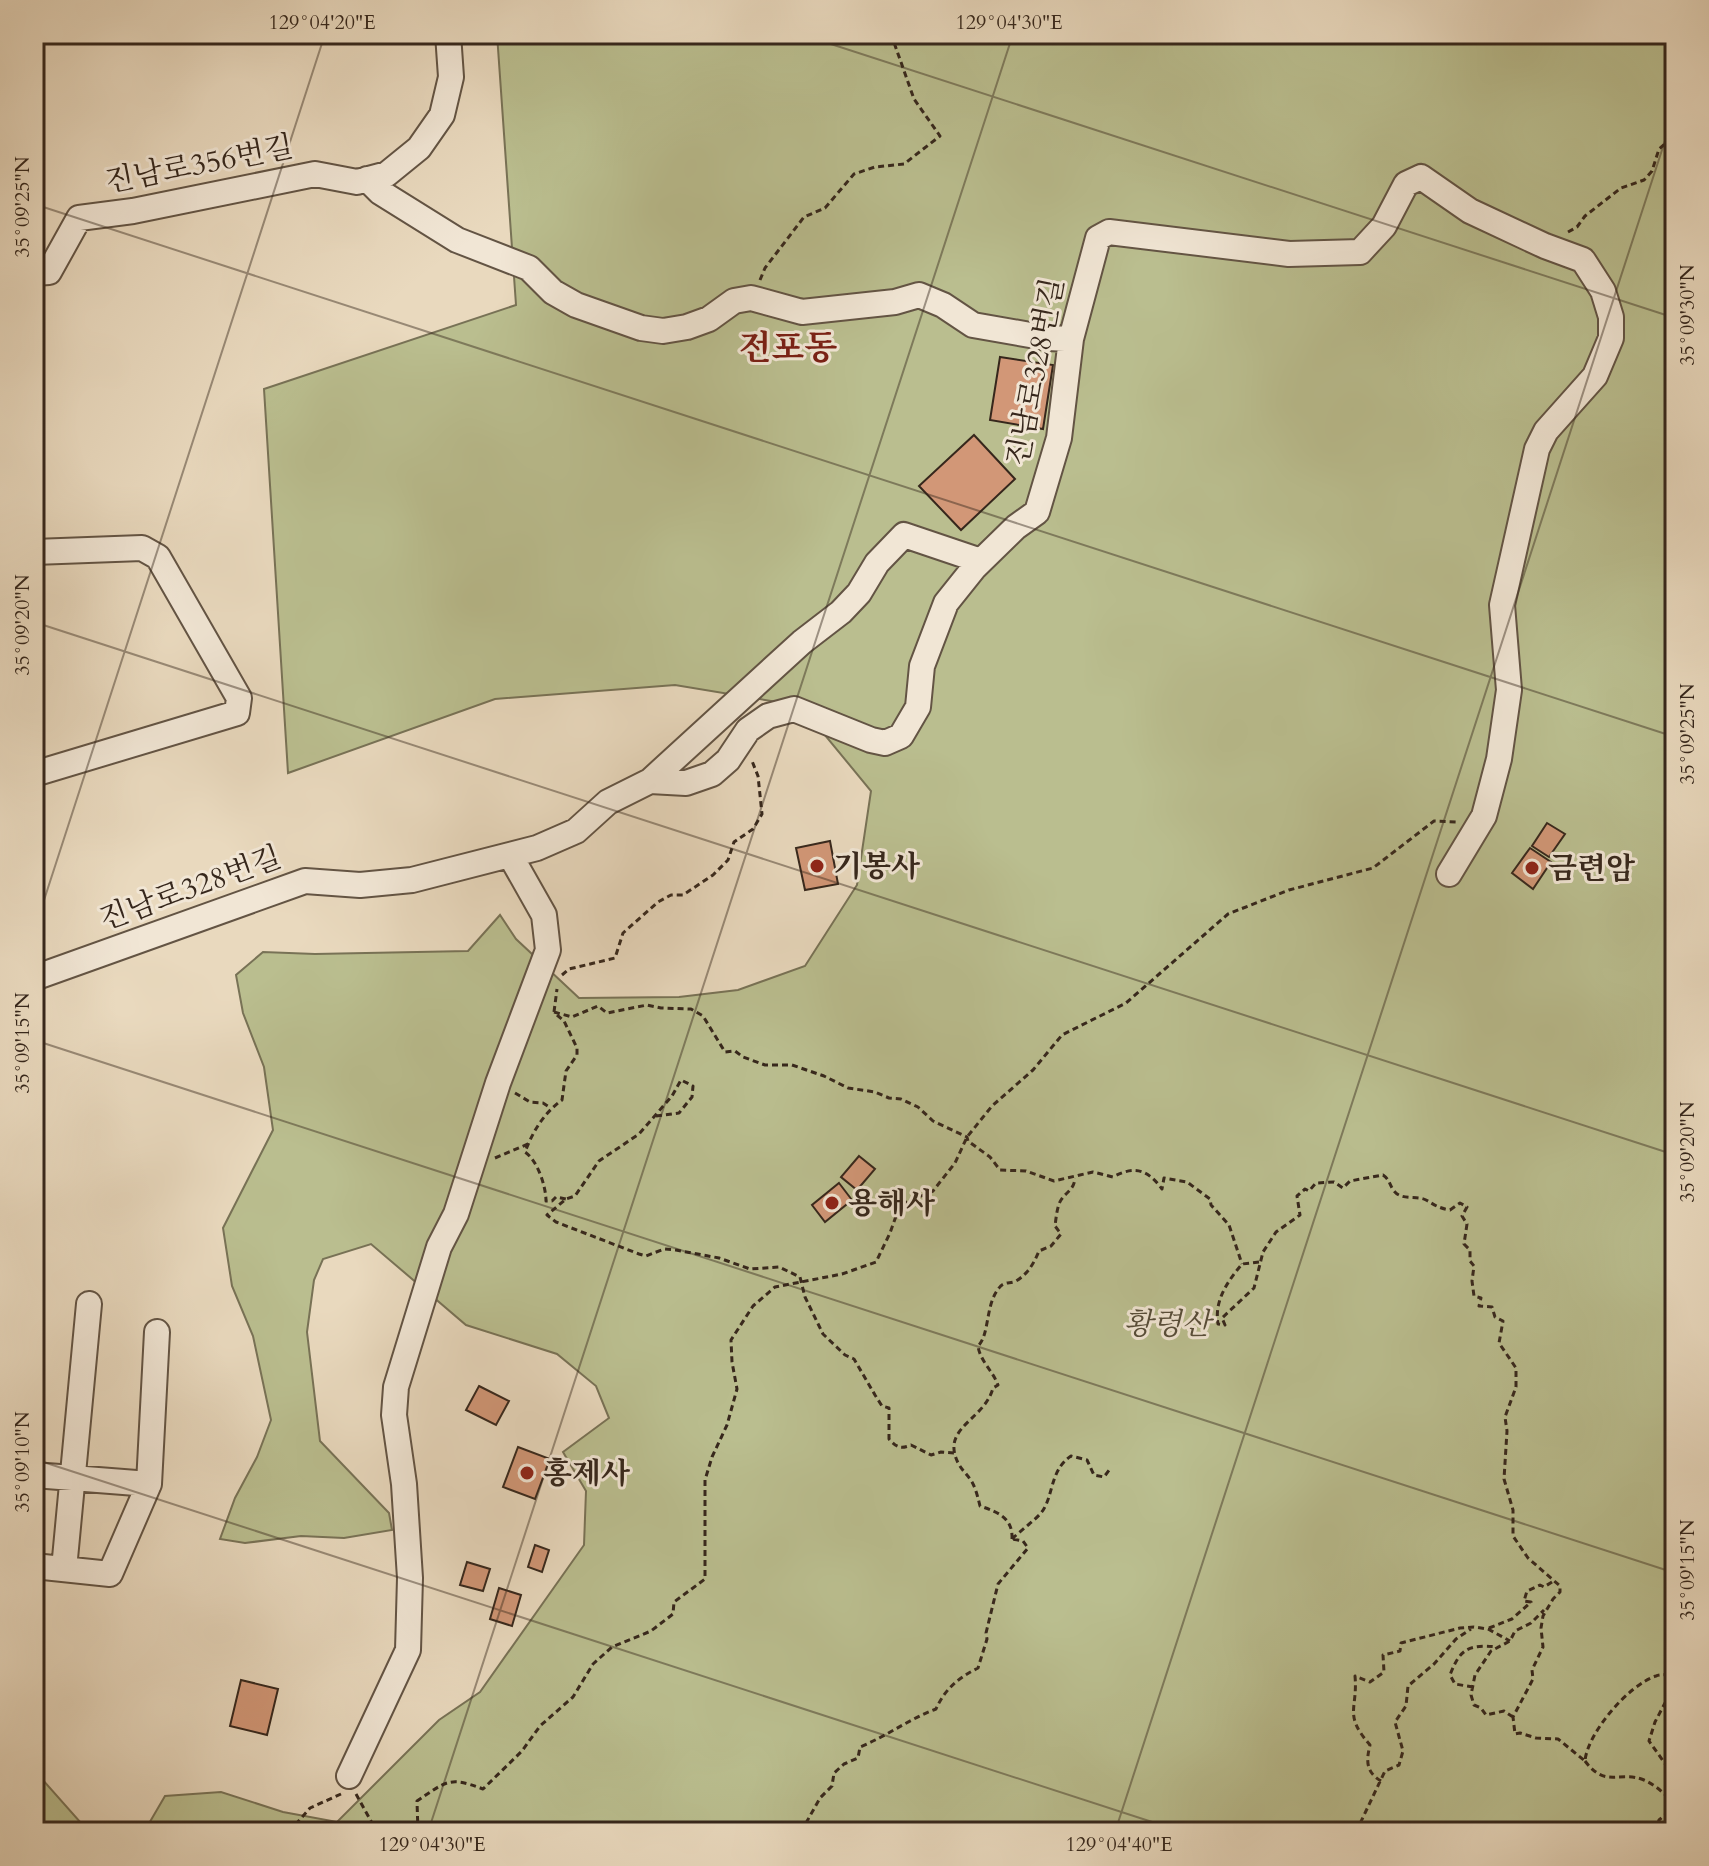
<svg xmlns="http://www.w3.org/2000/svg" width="1709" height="1866" viewBox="0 0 1709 1866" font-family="Cardo,'Noto Serif KR',serif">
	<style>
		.green { fill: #babe8f; stroke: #787256; stroke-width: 2 }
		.building { fill: #d29777; stroke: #36271c; stroke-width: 2 }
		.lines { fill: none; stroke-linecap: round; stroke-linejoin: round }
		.minor-casing { stroke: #635444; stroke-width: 28 }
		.path { stroke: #36271c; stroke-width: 3; stroke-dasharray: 6 4; stroke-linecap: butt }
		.minor { stroke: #f1e6d5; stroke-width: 24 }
		.ticks { fill: none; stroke: #36271c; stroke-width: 2; stroke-opacity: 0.45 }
		.poi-dot { fill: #8f2418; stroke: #f1e6d5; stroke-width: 3 }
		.labels { text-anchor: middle; stroke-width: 6; stroke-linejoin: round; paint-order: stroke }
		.street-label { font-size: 30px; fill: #36271c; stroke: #f1e6d5 }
		.poi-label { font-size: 30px; font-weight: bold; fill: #36271c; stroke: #f1e6d5; text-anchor: start }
		.park-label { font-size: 30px; font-style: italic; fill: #574d39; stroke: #f1e6d5 }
		.quarter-label { font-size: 34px; font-weight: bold; fill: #7a1f14; stroke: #f1e6d5 }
		.neatline { fill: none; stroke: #36271c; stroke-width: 3 }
		.ticks-label { font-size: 20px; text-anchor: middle; fill: #36271c }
	</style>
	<rect width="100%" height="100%" fill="#e9d9be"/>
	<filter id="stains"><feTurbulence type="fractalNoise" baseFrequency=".0025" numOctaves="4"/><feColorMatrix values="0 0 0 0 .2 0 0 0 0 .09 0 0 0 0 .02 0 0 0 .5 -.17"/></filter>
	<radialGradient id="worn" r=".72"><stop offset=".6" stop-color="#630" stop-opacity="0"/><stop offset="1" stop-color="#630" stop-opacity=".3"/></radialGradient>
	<path class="green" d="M497,34H1675V1832H144L165,1796L221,1792L283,1812L337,1822L439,1720L480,1692L584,1545L586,1491L563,1452L609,1418L596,1386L557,1354L466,1325L371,1244L323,1259L314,1280L307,1332L320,1441L389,1513L392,1530L344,1538L301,1536L245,1543L220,1539L235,1498L257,1457L271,1420L253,1336L232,1286L223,1228L273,1130L264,1067L243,1013L236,975L263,952L315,954L468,951L500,915L516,939L579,998L679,997L738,990L805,966L857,885L871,791L801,706L675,685L495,699L288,773L264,389L516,305Z
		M34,1770L89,1832H34Z"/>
	<path class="building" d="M1000,357L1053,365L1043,429L990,420Z
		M974,435L1015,479L961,530L919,486Z
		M1547,823L1565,834L1549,857L1532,846Z
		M830,841L838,884L805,890L796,848Z
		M1530,848L1551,862L1533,889L1512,873Z
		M859,1156L875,1169L857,1190L841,1177Z
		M839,1183L852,1200L825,1222L812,1205Z
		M479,1386L509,1401L496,1425L466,1410Z
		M518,1447L550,1459L535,1499L503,1487Z
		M535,1545L549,1550L542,1572L528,1567Z
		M467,1562L490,1569L483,1591L460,1585Z
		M499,1588L521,1595L512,1626L490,1619Z
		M241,1680L278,1689L267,1735L230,1726Z"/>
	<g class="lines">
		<g class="minor-casing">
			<path id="minor" d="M367,179L380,192L457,240L529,268L553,292L576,305L641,328L663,331L687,327L709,319L734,301L751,298L802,312L895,302L919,295L943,305L973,325L1047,338L1071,339
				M34,273L49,272L79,218L133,211L315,174L357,182L387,174L419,148L442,115L451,77L448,34
				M34,552L142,548L158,557L239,698L237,713L34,774
				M650,781L802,642L841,612L859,593L877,563L904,535L981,561
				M34,978L305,881L360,885L412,880L537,848L576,831L608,802L650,781L686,783L712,774L728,760L748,730L768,716L794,709L871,740L885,743L901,736L918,707L922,666L946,603L974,568L1016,527L1037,512L1059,438L1071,339L1098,238L1109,232L1289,254L1360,252L1384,226L1406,184L1421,177L1470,211L1545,246L1583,260L1603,291L1611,317V338L1595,376L1546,431L1537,449L1502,605L1509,690L1499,759L1484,816L1449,874
				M34,1475L149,1484
				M34,1566L110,1574L149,1484L157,1332
				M64,1569L89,1304
				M349,1776L408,1650L410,1578L404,1484L394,1415L396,1387L439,1247L456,1214L498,1083L548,950L544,915L510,855"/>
		</g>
		<path class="path" d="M1568,232L1577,227L1585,216L1621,188L1644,180L1652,171L1659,149L1675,135
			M760,280L765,268L804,217L825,208L854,174L875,167L904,164L940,136L914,99L891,34
			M562,975L569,969L615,958L623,933L658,902L671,895H683L713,875L728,860L734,842L753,829L762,814L758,776L752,761
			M554,1012L572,1017L598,1006L607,1013L647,1005L661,1008L691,1009L703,1016L725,1052L735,1051L743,1057L765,1065H792L824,1076L848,1088L875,1092L889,1098L901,1099L918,1107L933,1121L967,1137L968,1141L990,1157L1000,1170L1026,1171L1054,1181L1093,1172L1113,1177C1135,1165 1148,1170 1162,1189L1164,1178L1187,1182L1210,1199L1211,1205L1229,1225L1242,1264
			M554,1012L557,989
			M557,1015L564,1021L577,1048V1055L566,1071L562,1100C544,1113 533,1131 525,1152C538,1161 546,1187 546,1201H552L556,1197L566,1199
			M515,1093L530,1102L543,1103L551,1108
			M656,1116L679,1113L692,1097L693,1086L681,1080L672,1096L639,1134L599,1161L575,1196L566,1199L547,1215L556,1222L639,1254L646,1256L664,1249L676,1250L719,1258L750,1269L779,1267L800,1277L805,1297L823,1334L845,1355L854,1359L875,1395L882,1406L889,1408V1439C897,1448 901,1449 911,1445L931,1455L941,1452L954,1453
			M495,1158L528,1144
			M1259,1262L1242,1264C1228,1281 1214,1300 1218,1324L1225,1325L1222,1318L1254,1288L1263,1252L1276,1232L1300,1215L1297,1196L1305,1189L1309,1191L1316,1183L1334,1182L1343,1188L1350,1181L1383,1175C1390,1180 1389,1184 1394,1191C1402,1201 1417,1195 1426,1200C1435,1205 1438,1208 1450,1210L1460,1203L1467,1207L1462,1216L1467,1224L1464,1244L1470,1250V1261L1474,1266L1472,1281L1474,1296L1481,1298L1479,1306L1492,1307L1495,1317L1503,1321L1499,1343L1516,1368V1387L1505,1417L1507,1431L1504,1479L1513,1510V1536L1528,1558L1560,1586V1592L1553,1599L1543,1616L1541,1628L1543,1647L1532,1670L1533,1679L1513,1717L1515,1734L1520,1733L1536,1738L1558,1739L1585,1761C1587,1734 1628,1685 1656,1676C1661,1674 1669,1675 1675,1674
			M1012,1539C1013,1518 998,1512 980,1506C978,1498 976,1489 972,1482C966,1472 959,1469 955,1455C947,1426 985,1418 993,1388L998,1385C993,1371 980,1361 978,1346C990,1334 985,1305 999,1288C1004,1281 1010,1284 1016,1281C1028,1274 1034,1263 1039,1251L1051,1246L1061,1234L1055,1226C1056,1219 1057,1206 1061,1200C1067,1191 1074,1190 1075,1178
			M1012,1539C1020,1531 1033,1522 1041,1513C1054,1497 1049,1471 1071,1456L1087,1460L1094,1475L1104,1477L1110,1469
			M1489,1628L1512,1619L1531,1602L1524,1601L1527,1591L1540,1585L1544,1587L1555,1580
			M1675,1684L1655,1722L1649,1741L1666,1765L1675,1773
			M1473,1687L1455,1684L1450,1675C1460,1649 1468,1644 1497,1647
			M1513,1717L1504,1711L1486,1715L1481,1708L1474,1705L1471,1695L1475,1675L1491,1651L1510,1641L1515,1631L1531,1623L1544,1610
			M1585,1761C1606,1789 1619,1770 1644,1780C1656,1785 1666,1795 1675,1805
			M1381,1781C1366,1772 1366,1761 1370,1745C1343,1714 1358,1710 1355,1676L1370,1682L1384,1672L1383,1655L1400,1651L1401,1643L1460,1628L1474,1627L1488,1629L1510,1641
			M356,1794L377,1832
			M289,1832L310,1808L341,1794
			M418,1832L417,1801C447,1781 449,1776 483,1789L522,1751L540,1726L573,1697L593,1664L612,1647L651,1631L673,1614L674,1602L705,1579V1480L712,1457L727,1425L737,1389L732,1362L731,1340L753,1306L775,1287L842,1274L876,1262L890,1233L900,1205L933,1191L955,1163L967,1137L992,1106L1033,1070L1062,1035L1126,1003L1228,914L1289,890L1373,868L1434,821L1456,822
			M788,1832L806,1823L820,1798L832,1786L834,1773L844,1764L858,1758L860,1747C887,1736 909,1719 936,1709C945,1689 958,1678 978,1668L987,1639L986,1633L998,1584L1028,1548L1023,1541L1012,1539
			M1356,1832L1385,1771L1399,1765L1403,1751L1395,1722L1406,1706L1408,1686L1434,1664L1456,1639L1471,1629
			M1655,1832L1659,1820L1675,1806"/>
		<use href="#minor" class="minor"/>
	</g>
	<path class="ticks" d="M800,34L1675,318M34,204L1675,737M34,622L1675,1155M34,931L325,34M34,1040L1675,1573M34,1459L1183,1832M428,1832L1013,34M1115,1832L1675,110"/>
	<g class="poi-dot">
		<circle cx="817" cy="866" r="8"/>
		<circle cx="1532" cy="868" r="8"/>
		<circle cx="832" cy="1203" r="8"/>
		<circle cx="527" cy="1473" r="8"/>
	</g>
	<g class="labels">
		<g class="street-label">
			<text transform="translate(199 164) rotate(-11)" y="10">진남로356번길</text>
			<text transform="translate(1035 372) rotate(-79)" y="10">진남로328번길</text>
			<text transform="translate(190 888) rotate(-20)" y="10">진남로328번길</text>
		</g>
		<g class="poi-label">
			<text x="833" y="876">기봉사</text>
			<text x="1548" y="878">금련암</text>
			<text x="848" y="1213">용해사</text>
			<text x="543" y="1483">홍제사</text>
		</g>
		<g class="park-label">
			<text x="1167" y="1334">황령산</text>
		</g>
		<g class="quarter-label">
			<text x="788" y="359">전포동</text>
		</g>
	</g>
	<rect width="1709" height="1866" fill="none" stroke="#e9d9be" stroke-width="88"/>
	<rect x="44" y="44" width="1621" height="1778" class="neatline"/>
	<g class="ticks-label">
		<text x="322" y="29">129°04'20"E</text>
		<text x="1009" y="29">129°04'30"E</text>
		<text transform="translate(22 207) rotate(-90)" y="7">35°09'25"N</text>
		<text transform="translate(1687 315) rotate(-90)" y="7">35°09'30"N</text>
		<text transform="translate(22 625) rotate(-90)" y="7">35°09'20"N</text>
		<text transform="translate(1687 734) rotate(-90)" y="7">35°09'25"N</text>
		<text transform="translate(22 1043) rotate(-90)" y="7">35°09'15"N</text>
		<text transform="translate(1687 1152) rotate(-90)" y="7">35°09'20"N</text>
		<text transform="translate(22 1462) rotate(-90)" y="7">35°09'10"N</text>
		<text transform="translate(1687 1570) rotate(-90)" y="7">35°09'15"N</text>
		<text x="432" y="1851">129°04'30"E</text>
		<text x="1119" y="1851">129°04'40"E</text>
	</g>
	<rect width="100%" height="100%" filter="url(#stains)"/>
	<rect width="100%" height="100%" fill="url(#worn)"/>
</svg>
